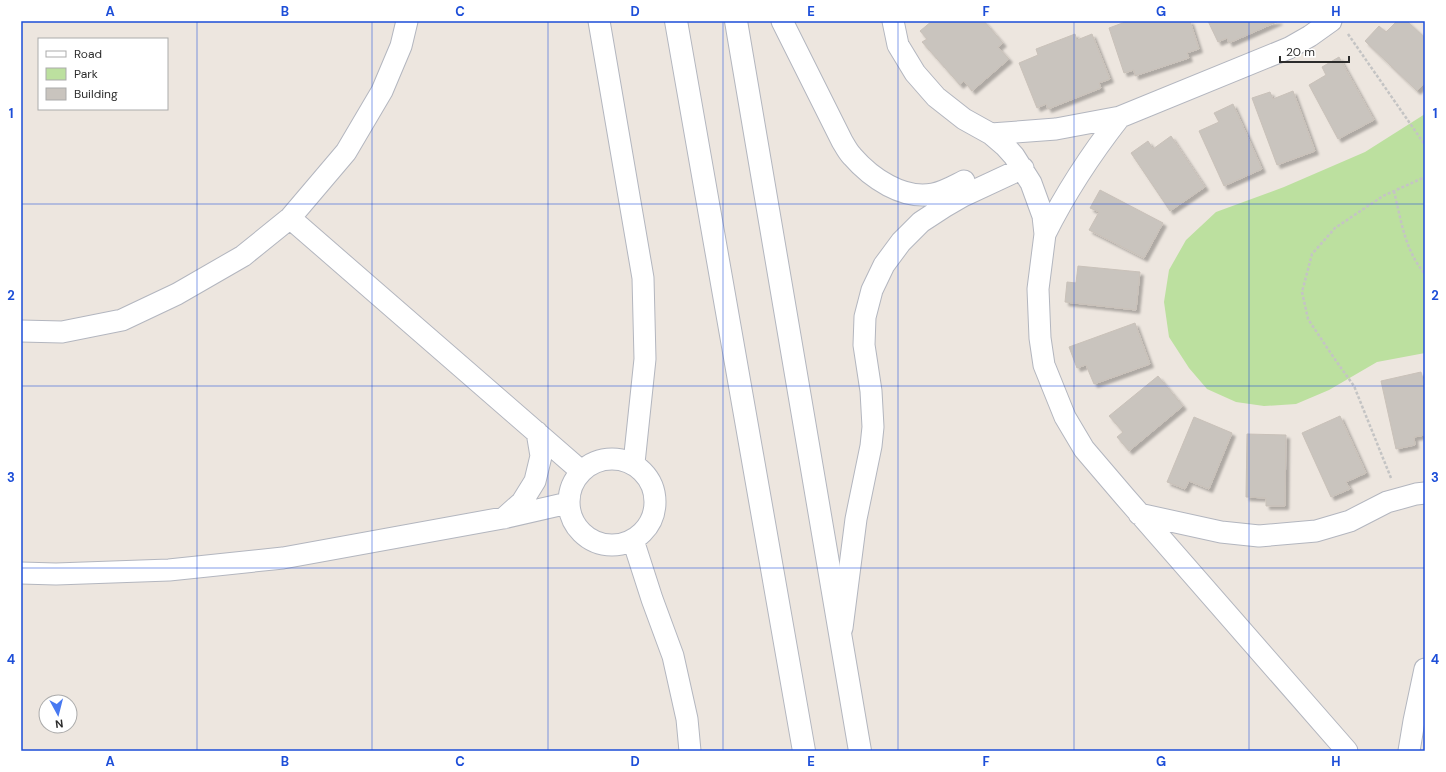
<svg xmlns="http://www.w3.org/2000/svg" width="1446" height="772" viewBox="0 0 1446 772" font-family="'DM Sans',sans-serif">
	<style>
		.green { fill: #bce09f }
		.building { fill: #c9c4be; stroke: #c9c1b9; filter: url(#shadow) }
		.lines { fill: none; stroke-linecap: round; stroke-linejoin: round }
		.minor-casing { stroke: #b3b6bf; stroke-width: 23 }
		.secondary-casing { stroke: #b3b6bf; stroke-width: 24 }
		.path { stroke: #c4c4c4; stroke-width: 2.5; stroke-dasharray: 3 2; stroke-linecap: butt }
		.minor { stroke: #fff; stroke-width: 21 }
		.secondary { stroke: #fff; stroke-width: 22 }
		.grid { fill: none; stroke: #1d4ed8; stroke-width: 1; stroke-opacity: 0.55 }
		.neatline { fill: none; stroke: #1d4ed8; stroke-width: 1.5 }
		.grid-label { font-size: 13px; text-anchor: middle; font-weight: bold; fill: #1d4ed8 }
	</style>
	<defs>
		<filter id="shadow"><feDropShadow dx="3.5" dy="3.5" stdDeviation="1" flood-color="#0004"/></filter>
	</defs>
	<rect width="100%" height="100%" fill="#ede6df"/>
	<path class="green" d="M1425,114V353L1377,362L1329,390L1296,404L1264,406L1236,402L1207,389L1189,368L1169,337L1164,302L1169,270L1186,240L1216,212L1284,187L1365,152Z"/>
	<path class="building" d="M932,21H984L1003,43L998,47L1009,59L972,91L964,81L960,85L922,42L927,39L920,31Z
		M1128,21H1190L1199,49L1187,53L1189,58L1135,76L1134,70L1124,73L1109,28Z
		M1208,21H1279L1229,43L1227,38L1218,42Z
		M1397,21H1407L1425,38V83L1417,91L1365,41L1379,26L1386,32Z
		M1075,34L1077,40L1092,34L1110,79L1099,83L1101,88L1048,109L1046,104L1037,108L1019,63L1038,55L1036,49Z
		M1339,57L1374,120L1338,139L1309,85L1326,75L1322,67Z
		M1293,91L1315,151L1277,165L1252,98L1270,92L1273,99Z
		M1233,104L1262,169L1224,186L1199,131L1219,122L1214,113Z
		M1171,136L1205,187L1170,211L1131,153L1148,141L1153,149Z
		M1100,190L1163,223L1144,258L1089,230L1099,212L1090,208Z
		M1078,266L1140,272L1136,310L1065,302L1067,282L1076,283Z
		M1135,323L1150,364L1094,384L1086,365L1077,368L1069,347Z
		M1421,372L1425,389V435L1414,437L1415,445L1396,449L1381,381Z
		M1158,376L1183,406L1129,451L1117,437L1123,432L1109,416Z
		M1340,416L1366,473L1346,482L1350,489L1331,497L1302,433Z
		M1194,417L1232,433L1209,489L1189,481L1185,489L1167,482Z
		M1247,434L1286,435L1285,506H1266V498L1246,497Z"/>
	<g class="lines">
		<g class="minor-casing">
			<path id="minor" d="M599,21L643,278L645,359L634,463
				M782,21L842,141C845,146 848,152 852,156C871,178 903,200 933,194C944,192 954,186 964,181
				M893,21L898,45L915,73L936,97L964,119L991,134L1005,146L1014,156L1031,183L1043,216L1045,234L1038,289L1040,338L1044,365L1065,417L1084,449L1125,497L1347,751
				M991,134L1056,129L1120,117L1289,48L1310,36L1331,21
				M290,218L581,471
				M1045,234C1066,192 1091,154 1120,117
				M21,331L62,332L122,320L177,294L243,256L290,218L346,152L382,91L401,46L407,21
				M569 502a43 43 0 1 1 86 0a43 43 0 1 1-86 0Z
				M1139,514L1221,532L1259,536L1316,531L1350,521L1387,502L1416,494L1425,493
				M504,518L522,502L535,481L541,456L537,432
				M633,540L652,599L673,656L687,719L690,751
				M21,573L56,574L169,570L283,558L503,518L568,503
				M842,628L856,519L871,446L873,427L871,391L864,345L865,317L872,290L884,265L901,242L921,222L944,207L963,196L1023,168
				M1409,751L1414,721L1425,669"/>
		</g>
		<g class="secondary-casing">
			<path id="secondary" d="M676,21L804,751
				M736,21L860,751"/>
		</g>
		<path class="path" d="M1348,34L1425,145
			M1394,191C1401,220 1405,251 1425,274
			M1391,478L1354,386L1334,358L1308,319L1302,292L1312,254L1335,228L1383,196L1425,177"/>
		<use href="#minor" class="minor"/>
		<use href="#secondary" class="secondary"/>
	</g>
	<path class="grid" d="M197,21V751M372,21V751M548,21V751M723,21V751M898,21V751M1074,21V751M1249,21V751M21,204H1425M21,386H1425M21,568H1425"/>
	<rect width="1446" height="772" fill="none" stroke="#ffffff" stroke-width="44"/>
	<rect x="38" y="38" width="130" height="72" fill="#ffffff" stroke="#ababab"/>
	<rect x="46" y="51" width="20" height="6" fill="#ffffff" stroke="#ababab"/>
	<text x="74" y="58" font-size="12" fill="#2c2c2c">Road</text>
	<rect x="46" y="68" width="20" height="12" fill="#bce09f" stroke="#ababab"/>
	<text x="74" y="78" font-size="12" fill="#2c2c2c">Park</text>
	<rect x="46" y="88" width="20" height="12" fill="#c9c4be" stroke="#ababab"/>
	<text x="74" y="98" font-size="12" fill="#2c2c2c">Building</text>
	<g transform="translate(58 714) rotate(173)"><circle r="19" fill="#ffffff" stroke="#ababab"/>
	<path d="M0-3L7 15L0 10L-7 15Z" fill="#4879f1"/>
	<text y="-6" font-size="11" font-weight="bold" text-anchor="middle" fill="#2c2c2c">N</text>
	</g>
	<path d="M1280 56v6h69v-6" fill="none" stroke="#2c2c2c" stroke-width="2"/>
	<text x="1286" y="56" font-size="12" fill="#2c2c2c" stroke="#ffffff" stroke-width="3" paint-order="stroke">20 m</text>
	<rect x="22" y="22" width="1402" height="728" class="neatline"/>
	<g class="grid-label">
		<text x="110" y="16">A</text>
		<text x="285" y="16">B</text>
		<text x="460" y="16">C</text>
		<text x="635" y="16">D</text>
		<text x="811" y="16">E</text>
		<text x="986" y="16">F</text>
		<text x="1161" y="16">G</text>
		<text x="1336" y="16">H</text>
		<text x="11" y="118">1</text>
		<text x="1435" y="118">1</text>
		<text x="11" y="300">2</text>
		<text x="1435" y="300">2</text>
		<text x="11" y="482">3</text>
		<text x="1435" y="482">3</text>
		<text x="11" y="664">4</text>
		<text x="1435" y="664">4</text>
		<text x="110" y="766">A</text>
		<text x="285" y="766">B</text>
		<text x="460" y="766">C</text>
		<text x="635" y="766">D</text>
		<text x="811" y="766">E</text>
		<text x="986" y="766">F</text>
		<text x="1161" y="766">G</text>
		<text x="1336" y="766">H</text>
	</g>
</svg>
